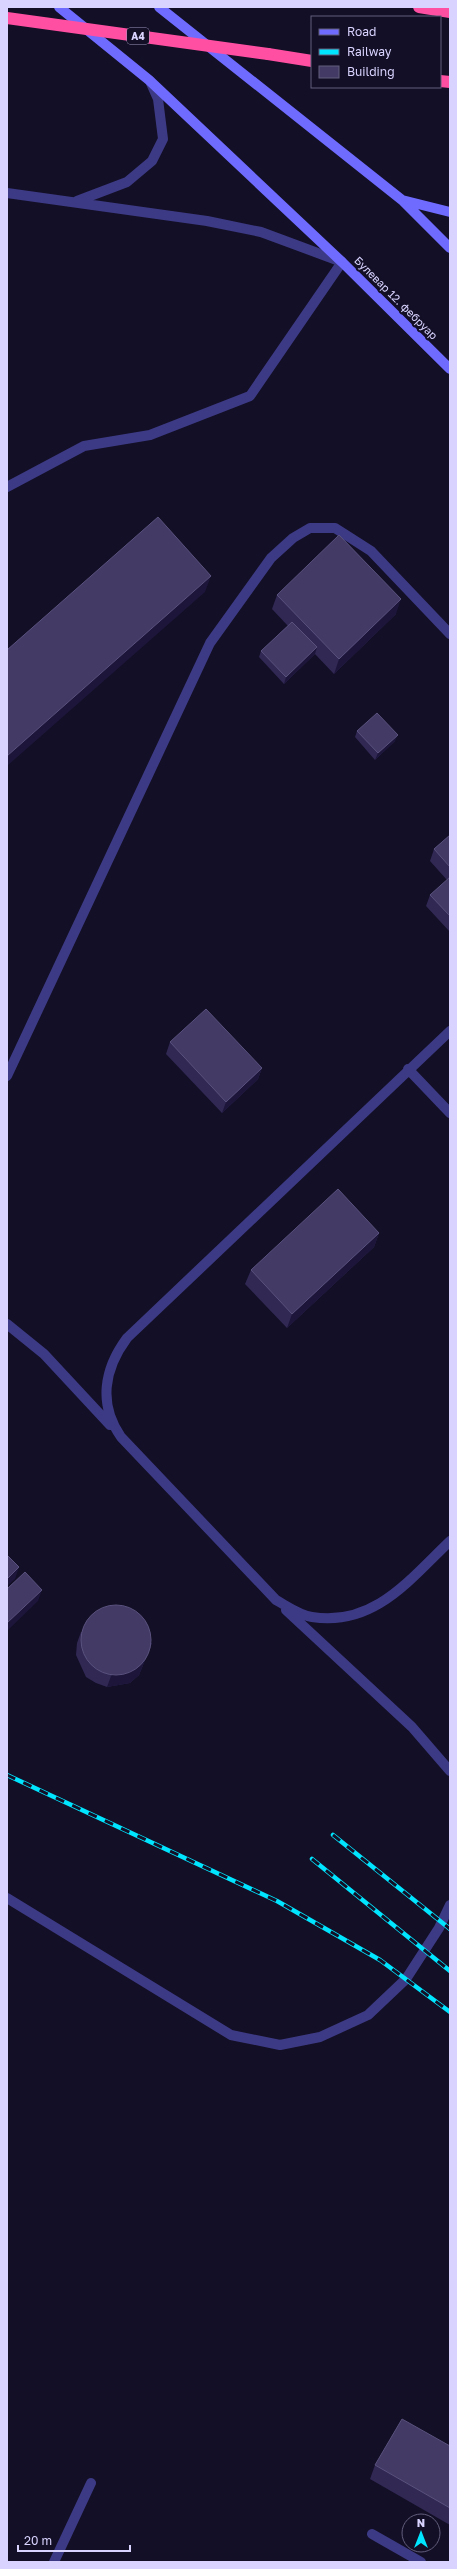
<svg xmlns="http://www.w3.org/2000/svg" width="457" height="2569" viewBox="0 0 457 2569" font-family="'Golos Text',sans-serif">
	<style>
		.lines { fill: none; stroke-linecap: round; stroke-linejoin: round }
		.service { stroke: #3d3a85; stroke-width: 10 }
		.secondary { stroke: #6f6bff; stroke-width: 10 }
		.motorway { stroke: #ff4fa3; stroke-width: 12 }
		.rail-casing { stroke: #00e5ff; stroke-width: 4.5 }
		.rail { stroke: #130f26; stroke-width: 3; stroke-dasharray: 9; stroke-linecap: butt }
		.motorway-bridge { stroke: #ff4fa3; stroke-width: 12 }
		.wall { fill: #312854 }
		.shaded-wall { fill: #1d163a }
		.building { fill: #433a66; stroke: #5a527e }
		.labels { text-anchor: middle; stroke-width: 4; stroke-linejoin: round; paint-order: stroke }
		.shield { fill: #130f26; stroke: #9e99be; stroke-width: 1 }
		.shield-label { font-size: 10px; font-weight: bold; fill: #d9d4ff }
		.street-label { font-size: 11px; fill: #d9d4ff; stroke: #130f26 }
	</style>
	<rect width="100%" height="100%" fill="#130f26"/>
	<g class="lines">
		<path class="service" d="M7,193L207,221L261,232L342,262L250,396L150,435L84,446L7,487
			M77,201L127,182L152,161L163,139L158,99L150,81
			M450,1031L127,1338C104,1369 98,1404 121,1437L276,1600C287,1606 299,1615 312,1617C374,1627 410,1579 450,1541
			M408,1069L450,1113
			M7,1076L210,643L271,558L293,538L310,528H335L371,551L450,634
			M7,1324L44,1354L110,1425
			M286,1610L412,1727L450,1771
			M7,1898L231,2035L280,2045L320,2037L368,2015L406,1979L439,1928L450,1905
			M372,2534L421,2562
			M54,2562L91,2483"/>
		<path class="secondary" d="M59,7L149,80L342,262L450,369
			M159,7L402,200L450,212
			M402,200L450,248"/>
		<path class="motorway" d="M419,7L450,12
			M268,54L312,61
			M440,81L450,82"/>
		<g class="rail-casing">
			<path id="rail" d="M7,1775L277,1901L380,1960L450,2012
				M333,1835L450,1929
				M312,1859L450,1971"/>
		</g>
		<use href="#rail" class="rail"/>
		<path class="motorway-bridge" d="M7,18L268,54"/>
	</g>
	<path class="wall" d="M277,595L396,614L334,674L315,654L284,684L259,657L261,651L288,626L272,609Z
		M357,731L395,741L375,760L355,737Z
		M450,835V932L426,906L430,895L447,880L430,861L434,849Z
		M170,1042L262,1068L258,1079L222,1113L166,1054Z
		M379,1233L374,1247L287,1328L245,1284L251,1270Z
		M81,1632L152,1643L139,1675L130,1683L107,1687L96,1683L86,1677L76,1655L77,1643Z
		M450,2446V2525L370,2479L375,2465Z"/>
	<path class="shaded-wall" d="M211,576L205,592L7,766V756Z
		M401,599L396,614L334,674L339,659Z
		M317,647L315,654L284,684L286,677Z
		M398,735L395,741L375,760L378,753Z
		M262,1068L258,1079L222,1113L226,1102Z
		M379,1233L374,1247L287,1328L292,1314Z
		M19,1567L15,1579L7,1586V1579Z
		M42,1590L38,1601L7,1631V1623Z
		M152,1643L139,1675L130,1683L107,1687L111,1676Z"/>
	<path class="building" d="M158,517L211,576L7,756V650Z
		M339,535L401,599L339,659L277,595Z
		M292,622L317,647L286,677L261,651Z
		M377,713L398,735L378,753L357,731Z
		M450,835V867L434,849Z
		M450,877V916L430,895Z
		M206,1009L262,1068L226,1102L170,1042Z
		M338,1189L379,1233L292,1314L251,1270Z
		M7,1555L19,1567L7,1579Z
		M25,1572L42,1590L7,1623V1589Z
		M81 1640a35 35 0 1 1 70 0a35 35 0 1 1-70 0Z
		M402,2419L450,2446V2508L375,2465Z"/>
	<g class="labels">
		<rect class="shield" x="127" y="28" width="22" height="16" rx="3"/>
		<g class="shield-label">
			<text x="138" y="40">A4</text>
		</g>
		<g class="street-label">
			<text transform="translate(396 298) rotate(45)" y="4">Булевар 12. фебруар</text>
		</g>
	</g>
	<rect width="457" height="2569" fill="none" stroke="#d9d4ff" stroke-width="16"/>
	<rect x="311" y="16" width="130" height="72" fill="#130f26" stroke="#625e7d"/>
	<rect x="319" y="29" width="20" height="6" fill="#6f6bff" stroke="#625e7d"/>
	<text x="347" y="36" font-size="12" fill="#d9d4ff">Road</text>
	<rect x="319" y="49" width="20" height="6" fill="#00e5ff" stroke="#625e7d"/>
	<text x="347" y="56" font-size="12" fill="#d9d4ff">Railway</text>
	<rect x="319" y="66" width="20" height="12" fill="#433a66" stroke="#625e7d"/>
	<text x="347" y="76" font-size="12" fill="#d9d4ff">Building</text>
	<g transform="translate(421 2533)"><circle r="19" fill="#130f26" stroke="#625e7d"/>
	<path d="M0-3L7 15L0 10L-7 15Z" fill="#00e5ff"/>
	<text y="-6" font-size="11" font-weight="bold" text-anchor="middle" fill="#d9d4ff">N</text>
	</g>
	<path d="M18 2545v6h112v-6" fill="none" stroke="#d9d4ff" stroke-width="2"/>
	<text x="24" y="2545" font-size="12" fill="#d9d4ff" stroke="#130f26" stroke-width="3" paint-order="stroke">20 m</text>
</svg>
